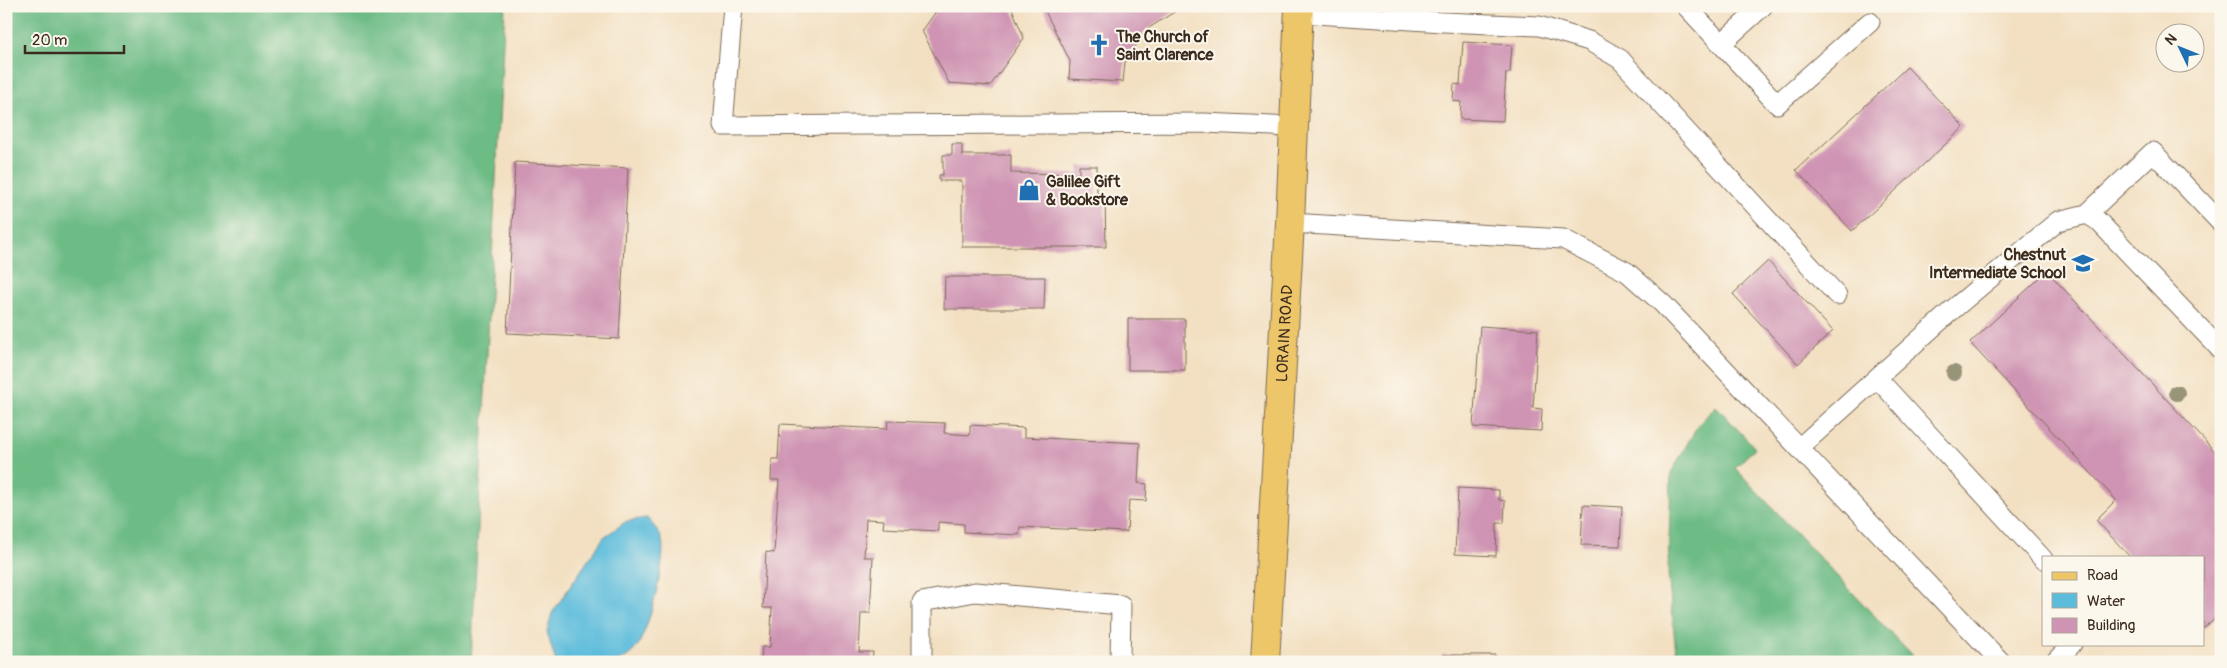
<svg xmlns="http://www.w3.org/2000/svg" width="2227" height="668" viewBox="0 0 2227 668" font-family="Pangolin,sans-serif">
	<style>
		.forest { fill: #6dbb85; stroke: #547252 }
		.water { fill: #5cbcdb; stroke: #4c737c }
		.building { fill: #cf94b3 }
		.lines { fill: none; stroke-linecap: round; stroke-linejoin: round }
		.lane-casing { stroke: #7b6a57; stroke-width: 21 }
		.primary-casing { stroke: #7b6a57; stroke-width: 30 }
		.lane { stroke: #fff; stroke-width: 19 }
		.primary { stroke: #ecc669; stroke-width: 28 }
		.tree { fill: #989479 }
		.labels { text-anchor: middle; stroke-width: 4; stroke-linejoin: round; paint-order: stroke }
		.poi-label { font-size: 16px; font-weight: bold; fill: #3b2a1e; stroke: #fbf7ec; text-anchor: start }
		.street-label { font-size: 16px; fill: #3b2a1e; stroke: #fbf7ec }
	</style>
	<rect width="100%" height="100%" fill="#fbf7ec"/>
	<filter id="ink" filterUnits="userSpaceOnUse"><feTurbulence type="fractalNoise" baseFrequency=".02" numOctaves="2"/><feDisplacementMap in="SourceGraphic" scale="10" xChannelSelector="R" yChannelSelector="G"/><feConvolveMatrix kernelMatrix="1 2 1 2 8 2 1 2 1" color-interpolation-filters="sRGB"/></filter>
	<filter id="wash" filterUnits="userSpaceOnUse"><feTurbulence type="fractalNoise" baseFrequency=".0096" numOctaves="4" result="noise"/><feDisplacementMap in="SourceGraphic" scale="20" xChannelSelector="R" yChannelSelector="G"/><feGaussianBlur stdDeviation="1.12" result="paint"/><feColorMatrix in="noise" values="0 0 0 0 0 0 0 0 0 0 0 0 0 0 0 0 0 1.4 0 .05"/><feComposite in="paint" operator="in"/></filter>
	<g filter="url(#wash)">
		<rect width="100%" height="100%" fill="#f3e0c2"/>
		<path class="forest" d="M6,6H505L471,662H6Z
			M1716,406L1755,448L1735,468L1918,662H1677L1668,573L1671,473L1698,425Z"/>
		<path class="water" d="M647,518C653,525 659,531 662,540C667,559 649,628 638,645C634,652 625,659 617,662H556L547,632L552,613L604,537L627,521Z"/>
		<g id="blocks">
			<path class="building" d="M940,6H1011L1024,38L990,86L949,83L922,31Z
				M1031,6H1184L1147,29L1125,62L1123,82L1069,79L1070,61L1044,9Z
				M1463,42L1512,45L1510,73H1506L1503,121L1460,119L1461,102L1453,101L1454,84L1460,85Z
				M1907,67L1964,127L1852,231L1796,170Z
				M952,144H962V155H1011V173L1079,174V166H1097V199H1105L1106,247H962V181H939V175H943V155H952Z
				M515,162L628,168L619,339L507,333Z
				M1768,261L1833,331L1798,364L1733,294Z
				M2047,271L2221,458V612L2203,629V557H2130L2096,520L2116,500L1970,343Z
				M945,277H1045L1044,309H944Z
				M1128,319H1185V370H1128Z
				M1480,326L1538,330L1533,408L1542,409L1541,431L1473,427Z
				M888,421L945,423L944,433L970,435V425L1024,428V437L1140,443L1138,483L1147,484L1146,501L1129,500L1127,532L1020,527L1019,535L964,532V524L938,522V531L883,528L884,520L866,519L864,557H873L870,613H861L859,652H873L872,662H761L762,647H770L772,608H763L766,552L774,553L779,480H771L772,459H778L780,424L887,429Z
				M1458,488L1499,490V500L1505,501L1504,523H1497L1496,556L1455,554Z
				M1583,505L1622,507L1620,546L1581,545Z
				M1442,655H1495V662H1442Z"/>
		</g>
	</g>
	<g filter="url(#ink)">
		<use href="#blocks" fill-opacity="0" stroke="#7b6a57" stroke-width="1"/>
		<g class="lines">
			<g class="lane-casing">
				<path id="lane" d="M733,6L723,126L1204,123L1293,127
					M1686,6L1777,104L1870,22
					M1299,13L1443,22L1539,26L1589,41L1620,59L1837,295
					M1721,44L1763,6
					M2087,214L2153,152L2221,223
					M1290,223L1563,239L1627,272L1663,304L2001,662
					M1877,378L2043,559
					M1799,448L1951,311L2058,221L2087,214L2098,221L2221,350
					M922,662V602L975,592L1121,605L1120,662
					M2055,662L2072,644"/>
			</g>
			<g class="primary-casing">
				<g id="primary">
					<path id="s1" d="M1265,662L1290,223L1299,6"/>
				</g>
			</g>
			<use href="#lane" class="lane"/>
			<use href="#primary" class="primary"/>
		</g>
		<g class="tree">
			<circle cx="1954" cy="373" r="8"/>
			<circle cx="2177" cy="393" r="8"/>
		</g>
	</g>
	<defs>
		<g id="church-bare" transform="scale(1.725)"><path d="M-1.2-6h2.4v3.5h3.3v2.4h-3.3V6h-2.4V-.1h-3.3v-2.4h3.3Z" fill="#1f6fb2" stroke="#fbf7ec" stroke-width="2.5" paint-order="stroke"/></g>
		<g id="shop-bare" transform="scale(1.725)"><path d="M-5-2.5h2.3a2.7 3.5 0 0 1 5.4 0H5L5.5 6h-11ZM-1.5-2.5h3a1.5 2.3 0 0 0-3 0Z" fill="#1f6fb2" stroke="#fbf7ec" stroke-width="2.5" paint-order="stroke"/></g>
		<g id="school-bare" transform="scale(1.725)"><path d="M0-5L7-2L0 1L-7-2ZM-4 1L0 2.5L4 1V4Q0 6-4 4Z" fill="#1f6fb2" stroke="#fbf7ec" stroke-width="2.5" paint-order="stroke"/></g>
	</defs>
	<g fill-rule="evenodd">
		<use href="#church-bare" x="1099" y="45"/>
		<use href="#shop-bare" x="1029" y="190"/>
		<use href="#school-bare" x="2083" y="263"/>
	</g>
	<g class="labels">
		<g class="poi-label">
			<text x="1116" y="42">The Church of<tspan x="1116" dy="18">Saint Clarence</tspan></text>
			<text x="1046" y="187">Galilee Gift<tspan x="1046" dy="18">&amp; Bookstore</tspan></text>
			<text x="2066" y="260" text-anchor="end">Chestnut<tspan x="2066" dy="18">Intermediate School</tspan></text>
		</g>
		<g class="street-label">
			<text dy="6" stroke="none"><textPath href="#s1" startOffset="329">LORAIN ROAD</textPath></text>
		</g>
	</g>
	<rect width="2227" height="668" fill="none" stroke="#fbf7ec" stroke-width="25"/>
	<rect x="2042" y="556" width="162" height="90" fill="#fbf7ec" stroke="#aea59a"/>
	<rect x="2052" y="572" width="25" height="8" fill="#ecc669" stroke="#aea59a"/>
	<text x="2087" y="580" font-size="15" fill="#3b2a1e">Road</text>
	<rect x="2052" y="593" width="25" height="15" fill="#5cbcdb" stroke="#aea59a"/>
	<text x="2087" y="606" font-size="15" fill="#3b2a1e">Water</text>
	<rect x="2052" y="618" width="25" height="15" fill="#cf94b3" stroke="#aea59a"/>
	<text x="2087" y="630" font-size="15" fill="#3b2a1e">Building</text>
	<g transform="translate(2180 48) rotate(313)"><circle r="24" fill="#fbf7ec" stroke="#aea59a"/>
	<path d="M0-4L9 19L0 12L-9 19Z" fill="#1f6fb2"/>
	<text y="-8" font-size="14" font-weight="bold" text-anchor="middle" fill="#3b2a1e">N</text>
	</g>
	<path d="M25 45v8h99v-8" fill="none" stroke="#3b2a1e" stroke-width="2.5"/>
	<text x="32" y="45" font-size="15" fill="#3b2a1e" stroke="#fbf7ec" stroke-width="4" paint-order="stroke">20 m</text>
</svg>
